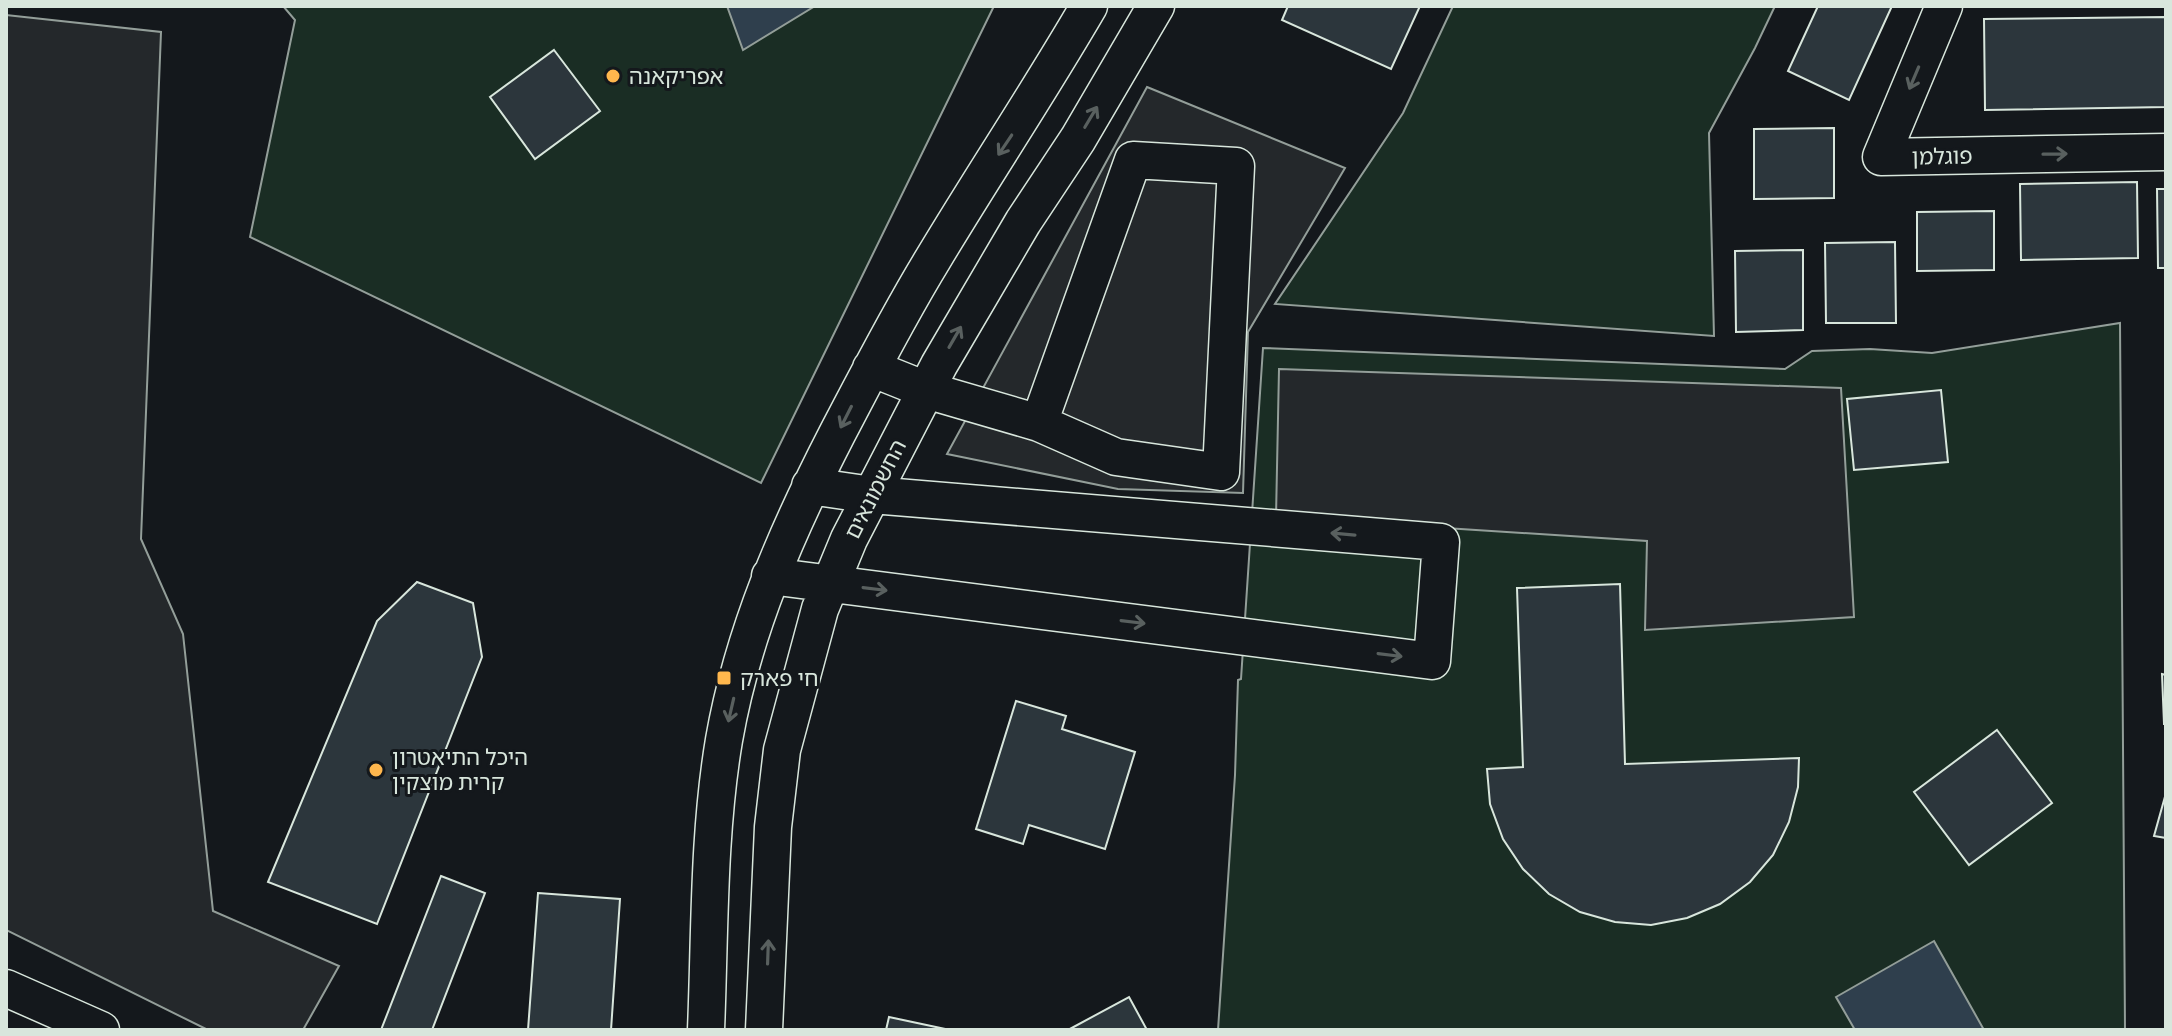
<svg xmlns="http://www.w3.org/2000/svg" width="2172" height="1036" viewBox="0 0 2172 1036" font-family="'IBM Plex Sans','Noto Sans Hebrew',sans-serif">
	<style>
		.green { fill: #1a2d24; stroke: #939e99; stroke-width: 2 }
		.parking { fill: #24282b; stroke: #939e99; stroke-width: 2 }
		.water { fill: #2f3f4d; stroke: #939e99; stroke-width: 2 }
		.building { fill: #2c363c; stroke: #d8e6dc; stroke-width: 2 }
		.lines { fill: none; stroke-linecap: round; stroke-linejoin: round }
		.minor-casing { stroke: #d8e6dc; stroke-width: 39 }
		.minor { stroke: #14181c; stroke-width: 36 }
		.oneway { stroke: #59605f }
		.poi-dot { fill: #ffb74d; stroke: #14181c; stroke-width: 3 }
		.labels { text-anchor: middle; stroke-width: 6; stroke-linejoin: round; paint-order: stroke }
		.poi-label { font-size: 22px; fill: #d8e6dc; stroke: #14181c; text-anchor: start }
		.street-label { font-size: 22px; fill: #d8e6dc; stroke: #14181c }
	</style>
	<rect width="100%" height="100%" fill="#14181c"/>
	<path class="green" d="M283,6H994L761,483L250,237L295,20Z
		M1453,6H1775L1755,48L1709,133L1714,336L1275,304L1403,113Z
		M2120,323L2125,1030H1218L1235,775L1238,680L1241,679L1263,348L1785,369L1812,351L1870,349L1932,353Z"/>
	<path class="parking" d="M6,15L161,32L141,539L183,634L213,911L339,966L303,1030H208L6,930Z
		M1147,87L1345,168L1248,332L1243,493L1118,489L947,454Z
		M1279,369L1841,388L1854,617L1645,630L1647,541L1276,517Z"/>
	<path class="water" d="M727,6H815L743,50Z
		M1934,941L1984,1030H1855L1836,997Z"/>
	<path class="building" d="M1288,6H1420L1391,69L1282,20Z
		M1818,6H1892L1849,100L1788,71Z
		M2166,17V107L1985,110L1984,19Z
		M554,50L600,111L535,159L490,97Z
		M1834,128V198L1754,199V129Z
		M2137,182L2138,258L2021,260L2020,184Z
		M2157,189H2166V268H2158Z
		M1994,211V270L1917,271V212Z
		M1895,242L1896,323H1826L1825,243Z
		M1803,250V330L1736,332L1735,251Z
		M1941,390L1948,462L1854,470L1847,399Z
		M417,582L473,603L482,657L377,924L268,882L377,621Z
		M1620,584L1625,764L1799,758L1798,787L1789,822L1773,855L1750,882L1720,904L1687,918L1651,925L1615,922L1580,912L1549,894L1523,869L1503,839L1490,804L1487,769L1523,767L1517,588Z
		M2162,674L2166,675V724H2164Z
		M1016,701L1066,716L1062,729L1135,752L1105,849L1029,825L1023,844L976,829Z
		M1997,730L2052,803L1969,865L1914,792Z
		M2166,793V838L2154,836Z
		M441,876L485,893L432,1030H381Z
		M538,893L620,899L611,1030H528Z
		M1129,997L1147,1030H1068Z
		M889,1017L950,1030H886Z"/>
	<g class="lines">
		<g class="minor-casing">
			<path id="minor" d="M1944,6L1881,157L2166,152
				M871,368L926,390L1039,423L1116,457L1221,472L1236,166L1133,160L1039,423
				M770,576L1432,661L1441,542L872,495L810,486
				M6,988L101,1030
				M706,1030C710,934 708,835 724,740C743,631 787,531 837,434C868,375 898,316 933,259C984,174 1039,92 1089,6
				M764,1030L773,827L782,750L820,609L849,539L939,365L1023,222L1078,139L1156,6"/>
		</g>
		<use href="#minor" class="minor"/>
	</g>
	<defs><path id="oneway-shaft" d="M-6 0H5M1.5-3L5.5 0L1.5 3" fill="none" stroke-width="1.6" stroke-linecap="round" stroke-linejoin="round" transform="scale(2)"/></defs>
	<g class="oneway">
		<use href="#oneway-shaft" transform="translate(1914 78) rotate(113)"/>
		<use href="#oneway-shaft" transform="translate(1091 117) rotate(-59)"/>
		<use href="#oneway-shaft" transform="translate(1005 145) rotate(124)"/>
		<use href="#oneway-shaft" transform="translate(2055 154) rotate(-1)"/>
		<use href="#oneway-shaft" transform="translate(955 337) rotate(-60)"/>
		<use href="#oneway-shaft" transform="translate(846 417) rotate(117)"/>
		<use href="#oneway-shaft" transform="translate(1343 534) rotate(-175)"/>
		<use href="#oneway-shaft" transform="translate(875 589) rotate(7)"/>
		<use href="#oneway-shaft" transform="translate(1133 622) rotate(7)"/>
		<use href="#oneway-shaft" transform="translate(1390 655) rotate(7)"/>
		<use href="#oneway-shaft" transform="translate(731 710) rotate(103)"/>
		<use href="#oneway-shaft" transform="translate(768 952) rotate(-88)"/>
	</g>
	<g class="poi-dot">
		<circle cx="613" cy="76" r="8"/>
		<rect x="716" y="670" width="16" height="16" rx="4"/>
		<circle cx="376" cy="770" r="8"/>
	</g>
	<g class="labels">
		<g class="poi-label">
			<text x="629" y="84">אפריקאנה</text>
			<text x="740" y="686">חי פארק</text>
			<text x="392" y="765">היכל התיאטרון<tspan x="392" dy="25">קרית מוצקין</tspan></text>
		</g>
		<g class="street-label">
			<text transform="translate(1942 156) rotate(-1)" y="8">פוגלמן</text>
			<text transform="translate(875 489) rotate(-63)" y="8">החשמונאים</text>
		</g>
	</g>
	<rect width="2172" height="1036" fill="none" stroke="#d8e6dc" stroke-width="16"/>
</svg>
